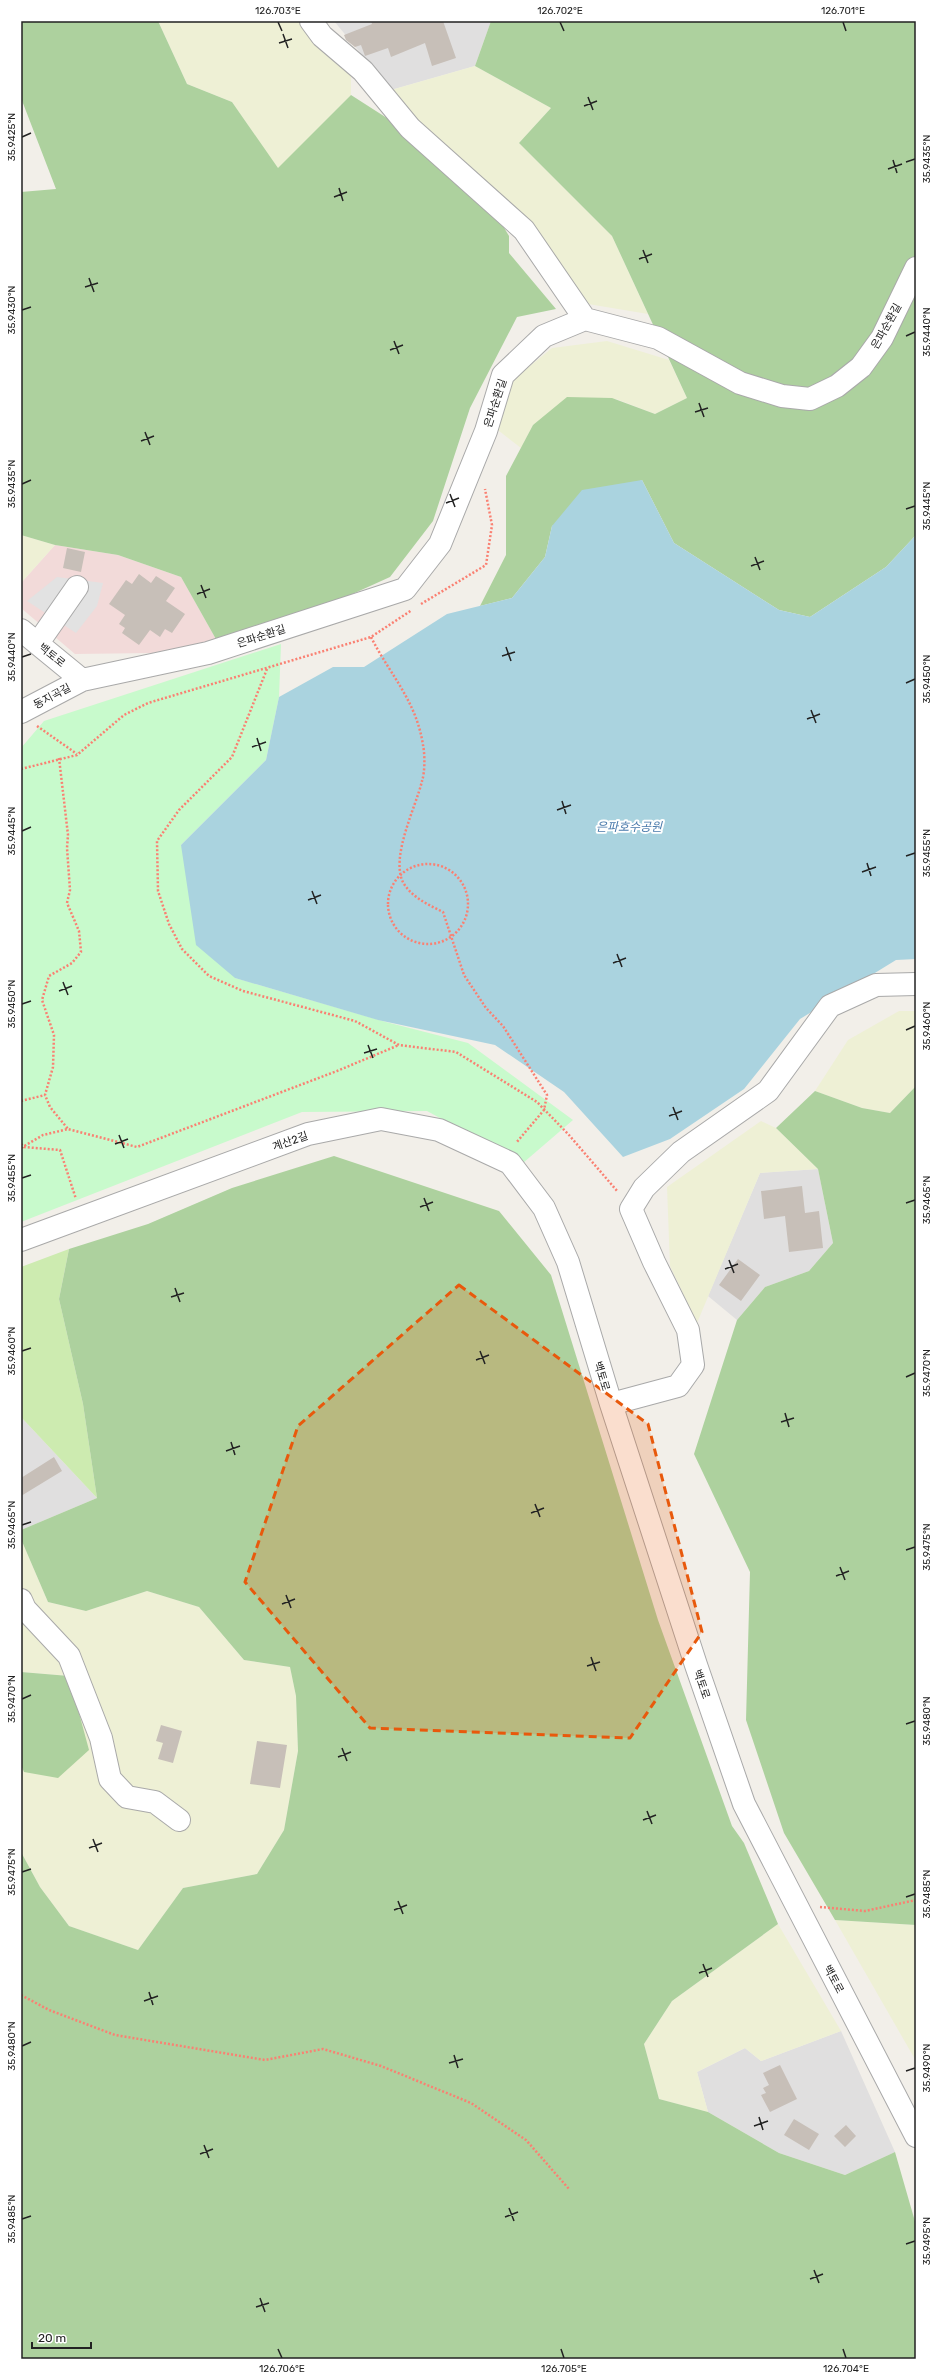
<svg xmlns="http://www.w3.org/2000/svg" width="937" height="2380" viewBox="0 0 937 2380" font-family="Rubik,'Noto Sans KR',sans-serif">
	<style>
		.residential { fill: #e0dfdf }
		.commercial { fill: #f2dad9 }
		.farmland { fill: #eef0d5 }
		.grass { fill: #cdebb0 }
		.forest { fill: #add19e }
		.park { fill: #c8facc }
		.parking { fill: #e2e2e2 }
		.water { fill: #aad3df }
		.building { fill: #c7bfb8 }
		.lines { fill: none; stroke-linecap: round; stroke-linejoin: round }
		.minor-casing { stroke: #a9a9a9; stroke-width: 24 }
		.path { stroke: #fa8072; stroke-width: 2.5; stroke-dasharray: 2 2; stroke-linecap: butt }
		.minor { stroke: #fff; stroke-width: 22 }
		.marked { fill: #e8590c; fill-opacity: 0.2; stroke: #e8590c; stroke-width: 3; stroke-dasharray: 8 5; stroke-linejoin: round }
		.ticks { fill: none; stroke: #222; stroke-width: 1.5 }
		.labels { text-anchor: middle; stroke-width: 4; stroke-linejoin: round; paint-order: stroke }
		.street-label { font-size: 11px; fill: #222; stroke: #fff }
		.water-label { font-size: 12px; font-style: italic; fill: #4a7aab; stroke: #fff }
		.neatline { fill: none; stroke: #222; stroke-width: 1.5 }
		.ticks-label { font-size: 10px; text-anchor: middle; fill: #222 }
	</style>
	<rect width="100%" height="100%" fill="#f2efe9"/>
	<path class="residential" d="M334,21H491L475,66L391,90Z
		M818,1169L833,1243L809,1271L765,1287L737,1320L708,1296L760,1173Z
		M21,1417L97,1498L21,1530Z
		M841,2031L895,2152L845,2175L779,2153L708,2112L697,2072L745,2048L761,2061Z"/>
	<path class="commercial" d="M55,545L118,555L181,577L217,641L152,653L75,654L21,608V583Z"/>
	<path class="farmland" d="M158,21H309L351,71V95L278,169L232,102L187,84Z
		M475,66L551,108L519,143L612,236L648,314L588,304L471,172L454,161L391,90Z
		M607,341L669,360L687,398L655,414L616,399L533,425L521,448L494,427L514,379L552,348Z
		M21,535L55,545L21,583Z
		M899,1011H916V1086L890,1113L862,1108L815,1091L848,1040Z
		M761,1121L776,1128L818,1169L760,1173L697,1323L670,1266L667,1187Z
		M21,1539L48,1602L86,1611L147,1591L199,1607L244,1660L290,1667L296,1696L298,1751L284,1830L257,1874L183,1888L138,1950L69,1926L40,1887L21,1852V1765L24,1772L69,1676L21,1672Z
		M835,1920L916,1925V2061Z
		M778,1924L841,2031L761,2061L745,2048L697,2072L708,2112L659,2099L644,2044L672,2001Z"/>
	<path class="grass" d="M69,1249L59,1299L83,1404L97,1498L21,1417V1267Z"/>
	<path class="forest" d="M21,21H158L187,84L232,102L278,168L351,95L471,172L509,236V253L556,309L517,317L470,408L433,521L390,577L337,601L276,619L217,641L181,577L118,555L55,545L21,535V192L56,189L21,98Z
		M491,21H916V535L886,567L810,617L779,610L674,543L642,480L552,526L545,557L512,598L480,606L506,555V476L533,425L567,397L612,398L655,414L687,398L612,236L519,143L551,108L475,66Z
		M916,1086V1925L835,1920L784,1833L746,1720L750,1572L694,1454L737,1320L765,1287L809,1271L833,1243L818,1169L776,1128L815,1091L862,1108L890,1113Z
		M334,1156L499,1211L551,1275L658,1620L732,1826L744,1843L778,1924L672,2001L644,2044L659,2099L708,2112L779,2153L845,2175L895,2152L916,2225V2359H21V1852L40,1887L69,1926L138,1950L183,1888L257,1874L284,1830L298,1751L296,1696L290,1667L244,1660L199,1607L147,1591L86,1611L48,1602L21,1539V1530L97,1498L83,1404L59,1299L69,1249L148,1224L232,1188Z
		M21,1672L69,1676L89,1750L58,1778L24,1772L21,1765Z"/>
	<path class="park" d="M281,644L279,697L266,760L181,845L235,978L386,1022L468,1043L573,1120L523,1163L427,1111L302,1112L21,1222V748L44,721Z"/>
	<path class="parking" d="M57,577L103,583L97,606L76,633L27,601Z"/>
	<path class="water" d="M642,480L674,543L779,610L810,617L886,567L916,535V959L896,960L800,1019L744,1089L670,1139L623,1157L564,1092L495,1045L378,1020L235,978L196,945L181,845L266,760L279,697L333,667H364L447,614L512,598L545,557L552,526L582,490Z"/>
	<path class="building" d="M371,21H443L456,58L432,66L425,43L391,57L388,48L365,56L361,45L355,47L346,40L344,35L372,24Z
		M67,548L85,552L81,572L63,568Z
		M139,574L151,583L156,576L175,588L166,601L185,614L172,633L165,629L160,637L150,630L139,645L122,633L125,628L119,624L125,615L109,604L126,580L132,584Z
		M802,1186L805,1213L819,1211L823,1248L789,1252L785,1216L764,1219L761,1191Z
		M738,1259L760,1275L741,1301L719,1285Z
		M54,1457L62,1471L21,1496V1478Z
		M161,1725L182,1731L173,1763L158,1759L163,1743L156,1741Z
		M257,1741L287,1745L280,1788L250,1784Z
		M780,2065L797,2099L770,2112L761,2095L766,2093L763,2088L769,2085L763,2073Z
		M794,2119L819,2134L809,2150L784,2135Z
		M846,2125L856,2136L845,2147L834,2136Z"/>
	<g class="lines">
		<g class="minor-casing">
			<path id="minor" d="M311,21L322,36L363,71L410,128L524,230L585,319
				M21,630L82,680
				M38,643L77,587
				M21,712L82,680L208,653L405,589L440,544L486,431L503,375L544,336L585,319L658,338L740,383L782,396L810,399L837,386L861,367L882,338L916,268
				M21,1240L308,1134L381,1119L439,1130L510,1163L544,1208L568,1262L611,1404L696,1665L744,1804L916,2136
				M611,1404L678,1386L693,1365L688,1330L654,1262L631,1209L644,1188L681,1152L768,1091L830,1006L876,985L916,984
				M21,1600L25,1609L69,1656L101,1738L110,1779L127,1797L155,1802L179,1820"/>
		</g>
		<path class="path" d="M421,604L486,565L492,525L485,489
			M371,637C390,675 416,700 423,745C425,755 425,772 422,781C416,807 389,859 404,884C413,898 429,905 443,912L464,975L486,1008L503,1026L547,1095L544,1110L516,1143
			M267,669L232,757L179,810L157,841L158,891L169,924L182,949L209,976L243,991L355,1021L399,1045L456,1052L537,1102L569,1135L618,1192
			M37,726L77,754
			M59,758L68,835L67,848L70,890L67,903L79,931L81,952L72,963L49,976L42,1000L54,1035L53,1067L45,1095L50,1107L68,1129
			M21,769L77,755L124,715L148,703L371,637L412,610
			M388 904a40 40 0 1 1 80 0a40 40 0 1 1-80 0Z
			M21,1101L45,1095
			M21,1144L24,1147L60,1150L76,1199
			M21,1148L43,1135L68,1129L137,1147L337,1071L399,1045
			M820,1907L865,1911L916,1900
			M21,1995L49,2010L115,2035L265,2060L323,2049L381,2066L471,2103L526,2140L569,2189"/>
		<use href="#minor" class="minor"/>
	</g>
	<path class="marked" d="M459,1285L648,1424L702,1632L630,1738L370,1728L245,1582L298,1426Z"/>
	<path class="ticks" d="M278,22L282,31M560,22L564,31M843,22L846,31M283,34L288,48M279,43L292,39M588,97L593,110M584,106L597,101M22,137L31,133M893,160L897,173M906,162L915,159M888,169L902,164M339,188L343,201M334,197L347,192M643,250L648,263M639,259L652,254M89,278L94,292M85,287L98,283M22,310L31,307M906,336L915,332M394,341L399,354M390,350L403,345M699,403L704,417M695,412L708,408M145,432L150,445M141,441L154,436M22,484L31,480M450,494L455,507M446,503L459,498M906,509L915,506M755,557L760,570M751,566L764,561M201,585L206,598M197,594L210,589M506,647L511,661M502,656L515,652M22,657L31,654M906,683L915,679M811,710L816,723M807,719L820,714M257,738L261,751M252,747L266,742M562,801L566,814M557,810L571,805M22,831L31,827M906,856L915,853M867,863L871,876M862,872L876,867M312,891L317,904M308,900L321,895M617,954L622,967M613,963L626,958M63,982L68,995M59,991L72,986M22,1004L31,1001M906,1030L915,1026M368,1045L373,1058M364,1053L377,1049M673,1107L678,1120M669,1116L682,1111M119,1135L124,1148M115,1144L128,1139M22,1178L31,1175M424,1198L429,1211M906,1203L915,1200M420,1207L433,1202M729,1260L734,1273M725,1269L738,1264M175,1288L180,1302M171,1297L184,1293M22,1351L31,1348M480,1351L485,1364M476,1360L489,1355M906,1377L915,1373M785,1413L789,1427M781,1422L794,1418M231,1442L235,1455M226,1451L240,1446M535,1504L540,1517M531,1513L544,1508M22,1525L31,1522M906,1550L915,1547M840,1567L845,1580M836,1576L849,1571M286,1595L291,1608M282,1604L295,1599M591,1657L596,1671M587,1666L600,1662M22,1699L31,1695M906,1724L915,1721M342,1748L347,1761M338,1757L351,1752M647,1811L652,1824M643,1820L656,1815M93,1839L98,1852M89,1848L102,1843M22,1872L31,1869M906,1897L915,1894M398,1901L403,1914M394,1910L407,1905M703,1964L708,1977M699,1973L712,1968M149,1992L153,2005M144,2001L158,1996M22,2046L31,2042M454,2055L458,2068M449,2063L463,2059M906,2071L915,2068M759,2117L763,2130M754,2126L768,2121M204,2145L209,2158M200,2154L213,2149M509,2208L514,2221M505,2217L518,2212M22,2219L31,2216M906,2244L915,2241M814,2270L819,2283M810,2279L823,2274M260,2298L265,2312M256,2307L269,2303M278,2349L282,2358M561,2349L564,2358M843,2349L846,2358"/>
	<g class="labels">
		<g class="street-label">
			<text transform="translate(886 326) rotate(-61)" y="4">은파순환길</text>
			<text transform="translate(495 403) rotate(-72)" y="4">은파순환길</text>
			<text transform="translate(261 636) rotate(-18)" y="4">은파순환길</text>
			<text transform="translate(52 655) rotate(39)" y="4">백토로</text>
			<text transform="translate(52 696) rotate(-28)" y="4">동지곡길</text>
			<text transform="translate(290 1141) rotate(-19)" y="4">계산2길</text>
			<text transform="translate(602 1376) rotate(73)" y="4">백토로</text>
			<text transform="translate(702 1684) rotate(71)" y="4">백토로</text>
			<text transform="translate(834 1979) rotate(62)" y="4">백토로</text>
		</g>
		<g class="water-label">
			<text x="629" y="831">은파호수공원</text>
		</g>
	</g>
	<rect width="937" height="2380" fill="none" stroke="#ffffff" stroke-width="44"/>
	<path d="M32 2342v6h59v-6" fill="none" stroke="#222222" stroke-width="2"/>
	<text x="38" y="2342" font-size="12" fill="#222222" stroke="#ffffff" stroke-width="3" paint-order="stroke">20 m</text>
	<rect x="22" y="22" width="893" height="2336" class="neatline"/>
	<g class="ticks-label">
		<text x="278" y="14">126.703°E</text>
		<text x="560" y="14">126.702°E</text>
		<text x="843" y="14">126.701°E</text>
		<text transform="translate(11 137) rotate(-90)" y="4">35.9425°N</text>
		<text transform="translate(926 159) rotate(-90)" y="4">35.9435°N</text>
		<text transform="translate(11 310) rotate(-90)" y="4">35.9430°N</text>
		<text transform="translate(926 332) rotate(-90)" y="4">35.9440°N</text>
		<text transform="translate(11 484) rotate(-90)" y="4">35.9435°N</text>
		<text transform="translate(926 506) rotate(-90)" y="4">35.9445°N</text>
		<text transform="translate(11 657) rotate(-90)" y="4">35.9440°N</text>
		<text transform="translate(926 679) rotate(-90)" y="4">35.9450°N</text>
		<text transform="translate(11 831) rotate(-90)" y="4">35.9445°N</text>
		<text transform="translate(926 853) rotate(-90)" y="4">35.9455°N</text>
		<text transform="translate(11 1004) rotate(-90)" y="4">35.9450°N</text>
		<text transform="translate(926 1026) rotate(-90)" y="4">35.9460°N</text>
		<text transform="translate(11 1178) rotate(-90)" y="4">35.9455°N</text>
		<text transform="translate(926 1200) rotate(-90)" y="4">35.9465°N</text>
		<text transform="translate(11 1351) rotate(-90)" y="4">35.9460°N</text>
		<text transform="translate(926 1373) rotate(-90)" y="4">35.9470°N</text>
		<text transform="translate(11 1525) rotate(-90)" y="4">35.9465°N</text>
		<text transform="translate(926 1547) rotate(-90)" y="4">35.9475°N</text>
		<text transform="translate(11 1699) rotate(-90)" y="4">35.9470°N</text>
		<text transform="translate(926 1721) rotate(-90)" y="4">35.9480°N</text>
		<text transform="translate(11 1872) rotate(-90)" y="4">35.9475°N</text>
		<text transform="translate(926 1894) rotate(-90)" y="4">35.9485°N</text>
		<text transform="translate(11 2046) rotate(-90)" y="4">35.9480°N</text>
		<text transform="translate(926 2068) rotate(-90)" y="4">35.9490°N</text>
		<text transform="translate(11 2219) rotate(-90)" y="4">35.9485°N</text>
		<text transform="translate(926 2241) rotate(-90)" y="4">35.9495°N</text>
		<text x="282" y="2372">126.706°E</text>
		<text x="564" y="2372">126.705°E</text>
		<text x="846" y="2372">126.704°E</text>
	</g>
</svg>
